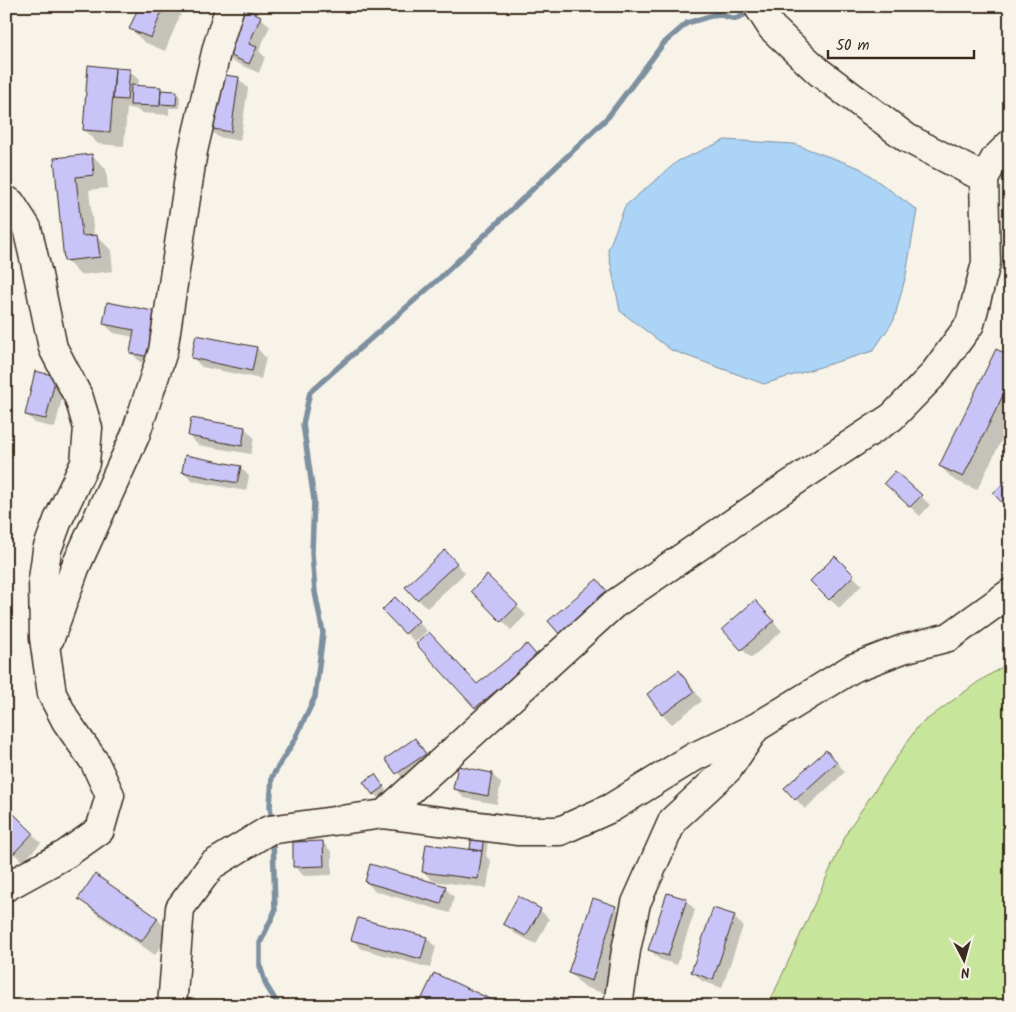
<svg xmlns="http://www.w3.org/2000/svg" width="1016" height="1012" viewBox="0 0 1016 1012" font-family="Kalam,sans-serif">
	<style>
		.green { fill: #c8e59c; stroke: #82885d }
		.water { fill: #abd4f6; stroke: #7e90a0 }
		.shadow { fill: #0003 }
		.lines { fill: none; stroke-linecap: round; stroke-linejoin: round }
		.stream { stroke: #7e90a0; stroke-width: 5.5 }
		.building { fill: #c9c4f7; stroke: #3b2a1e }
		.minor-casing { stroke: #3b2a1e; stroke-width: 31 }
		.minor { stroke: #f7f3e8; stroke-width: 28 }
	</style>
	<rect width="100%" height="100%" fill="#f7f3e8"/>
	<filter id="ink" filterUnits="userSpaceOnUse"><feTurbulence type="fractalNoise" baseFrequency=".02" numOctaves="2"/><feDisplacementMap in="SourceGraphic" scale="10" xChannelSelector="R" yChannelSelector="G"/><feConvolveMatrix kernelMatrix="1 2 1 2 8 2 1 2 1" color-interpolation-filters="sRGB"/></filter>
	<g filter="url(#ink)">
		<path class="green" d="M1010,662V1006H768L848,830L918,726L978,682Z"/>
		<path class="water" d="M725,140L794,144L860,168L917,210L906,275L894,320L873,351L764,384L671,350L620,311L608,250L625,206L678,161Z"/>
		<path class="shadow" d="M140,6H184L165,51L144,42L130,28Z
			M260,17L270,26L259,51L265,57L259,73L232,61L223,52Z
			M90,67L129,70L139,80L138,87L160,88L164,92H176L180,97V108H169V115L141,113L136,109L127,108L124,146L98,144L84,130Z
			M217,75L239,79L248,88L240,141L218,137L208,128Z
			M92,155L106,169L108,188L89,190L94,236H97L111,250L113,271L80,275L66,260L55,159Z
			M157,313L158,365L140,362L131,352L134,337L114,333L104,324Z
			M257,348L266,358L261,379L202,367L193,358Z
			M1010,357V423L977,490L954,480L940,466Z
			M55,377L65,386L55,428L35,423L26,414Z
			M245,428L254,438L251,454L198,445L189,436Z
			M240,467L249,476L246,491L193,481L183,471Z
			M894,492L921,496L930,505L920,516Z
			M835,558L862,585L839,608L812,581Z
			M454,561L465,573L427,608L418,599Z
			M487,576L526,615L511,630L473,591Z
			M395,599L427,631L415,642L383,610Z
			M764,611L782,631L751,658L742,649Z
			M527,645L541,659L489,721L475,707L478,685Z
			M679,672L688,681L702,701L672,724L663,715L648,694Z
			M415,740L434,763L406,783L387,759Z
			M836,761L845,772L805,809L786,788Z
			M492,774L501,783L497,804L464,798L455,788Z
			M379,780L387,792L378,798L374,794Z
			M6,808L41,843L23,862L6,846Z
			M473,834L488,840L486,856L491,861L487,888L433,881L424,872L473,851L471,849Z
			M323,843L332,852V875L304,876L294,866Z
			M366,882L445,888L454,897L450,913L375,891Z
			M80,898L157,919L171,933L155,955L94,912Z
			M686,900L695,910L677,965L659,959L649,949Z
			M615,907L630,921L606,994L584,987L570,973Z
			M540,910L549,919L536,944L514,933L505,924Z
			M734,917L743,926L722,988L702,981L693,972Z
			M427,938L436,947L430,968L362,949L353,940Z
			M424,998L500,1005L501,1006H431Z"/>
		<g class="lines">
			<path class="stream" d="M272,822L270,806L272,777L294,741L315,697L323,633L315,592L312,553L314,500L303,424L310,392L441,277L608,117L663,44L687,23L717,14L736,19L753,10
				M273,836L275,911L260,943V966L266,985L279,1006"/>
		</g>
		<path class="building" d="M139,6H164L151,38L129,29Z
			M241,7L261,16L249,44L257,47L249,64L222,52Z
			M88,65L115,68L110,132L83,130Z
			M115,68L130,69L127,100L113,99Z
			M216,74L239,77L231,132L207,128Z
			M131,85L161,87L160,106L130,105Z
			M161,90L177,91L176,105L160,104Z
			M92,154L94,175L76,177L82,236L97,235L100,257L64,261L54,158Z
			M107,302L158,312L149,357L130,353L134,330L103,324Z
			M196,335L257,347L252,371L191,358Z
			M996,349L1010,356V381L963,477L939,466Z
			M35,371L56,376L46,419L25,415Z
			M191,418L245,427L242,446L188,436Z
			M185,455L241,466L237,483L182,472Z
			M895,471L922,495L910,507L884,483Z
			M1010,477V502L1005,506L993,493Z
			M445,550L457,563L417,600L405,587Z
			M835,556L854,575L829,600L810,581Z
			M487,575L518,605L501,622L471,591Z
			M597,579L610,595L561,636L548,621Z
			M395,597L419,621L405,634L382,610Z
			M755,600L774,621L741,650L722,629Z
			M429,632L477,684L527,644L538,657L475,708L416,644Z
			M679,670L694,692L662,715L647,694Z
			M415,738L426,754L396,774L385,759Z
			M826,750L837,762L795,800L784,788Z
			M458,766L492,773L488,796L453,789Z
			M375,774L384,787L373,795L363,782Z
			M6,806L33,833L13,854L6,847Z
			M472,833L484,834L482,851L470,849Z
			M323,841L324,866L293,867V842Z
			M426,844L482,851L478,879L422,872Z
			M370,864L446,886L441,904L365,882Z
			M95,874L158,918L141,942L78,899Z
			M667,893L687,899L668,956L648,950Z
			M518,896L541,909L526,936L503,924Z
			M593,898L616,906L592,981L568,973Z
			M713,908L735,915L713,980L691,972Z
			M358,918L427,937L421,959L351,940Z
			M434,973L501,1004L500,1006H439L422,998Z
			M554,997L573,1004V1006H550Z"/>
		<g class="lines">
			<g class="minor-casing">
				<path id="minor" d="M758,6L772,28L819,72L907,138L984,178
					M6,200L11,203L27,228L38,275L53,348L79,398L88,428L85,463L58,520L47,550L43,579L44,638L52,694L66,721L94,761L110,795L100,830L66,854L6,887
					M50,638L75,568L135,436L163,351L193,151L217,48L230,6
					M384,814L613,605L771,497L892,417L932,376L970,324L986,263L984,178L995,159L1010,144
					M172,1006L180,908L212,865L269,830L384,814L518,831H560L611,808L694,757L757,727L853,668L903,649L949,637L1010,593
					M618,1006L626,950L636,903L673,820L728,769L755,729"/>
			</g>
			<use href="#minor" class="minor"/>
		</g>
	</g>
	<rect width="1016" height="1012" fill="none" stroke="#f7f3e8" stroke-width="25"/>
	<rect x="12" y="12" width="991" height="987" fill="none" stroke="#3b2a1e" stroke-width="2" filter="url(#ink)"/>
	<g transform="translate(964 960) rotate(174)" stroke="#f7f3e8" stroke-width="4" paint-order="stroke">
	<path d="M0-4L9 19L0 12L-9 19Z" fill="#3b2a1e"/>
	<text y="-8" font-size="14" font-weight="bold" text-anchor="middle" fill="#3b2a1e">N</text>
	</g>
	<path d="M828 50v8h146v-8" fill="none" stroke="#3b2a1e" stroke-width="2.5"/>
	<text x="836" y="50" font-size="15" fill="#3b2a1e" stroke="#f7f3e8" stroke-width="4" paint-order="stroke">50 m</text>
</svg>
